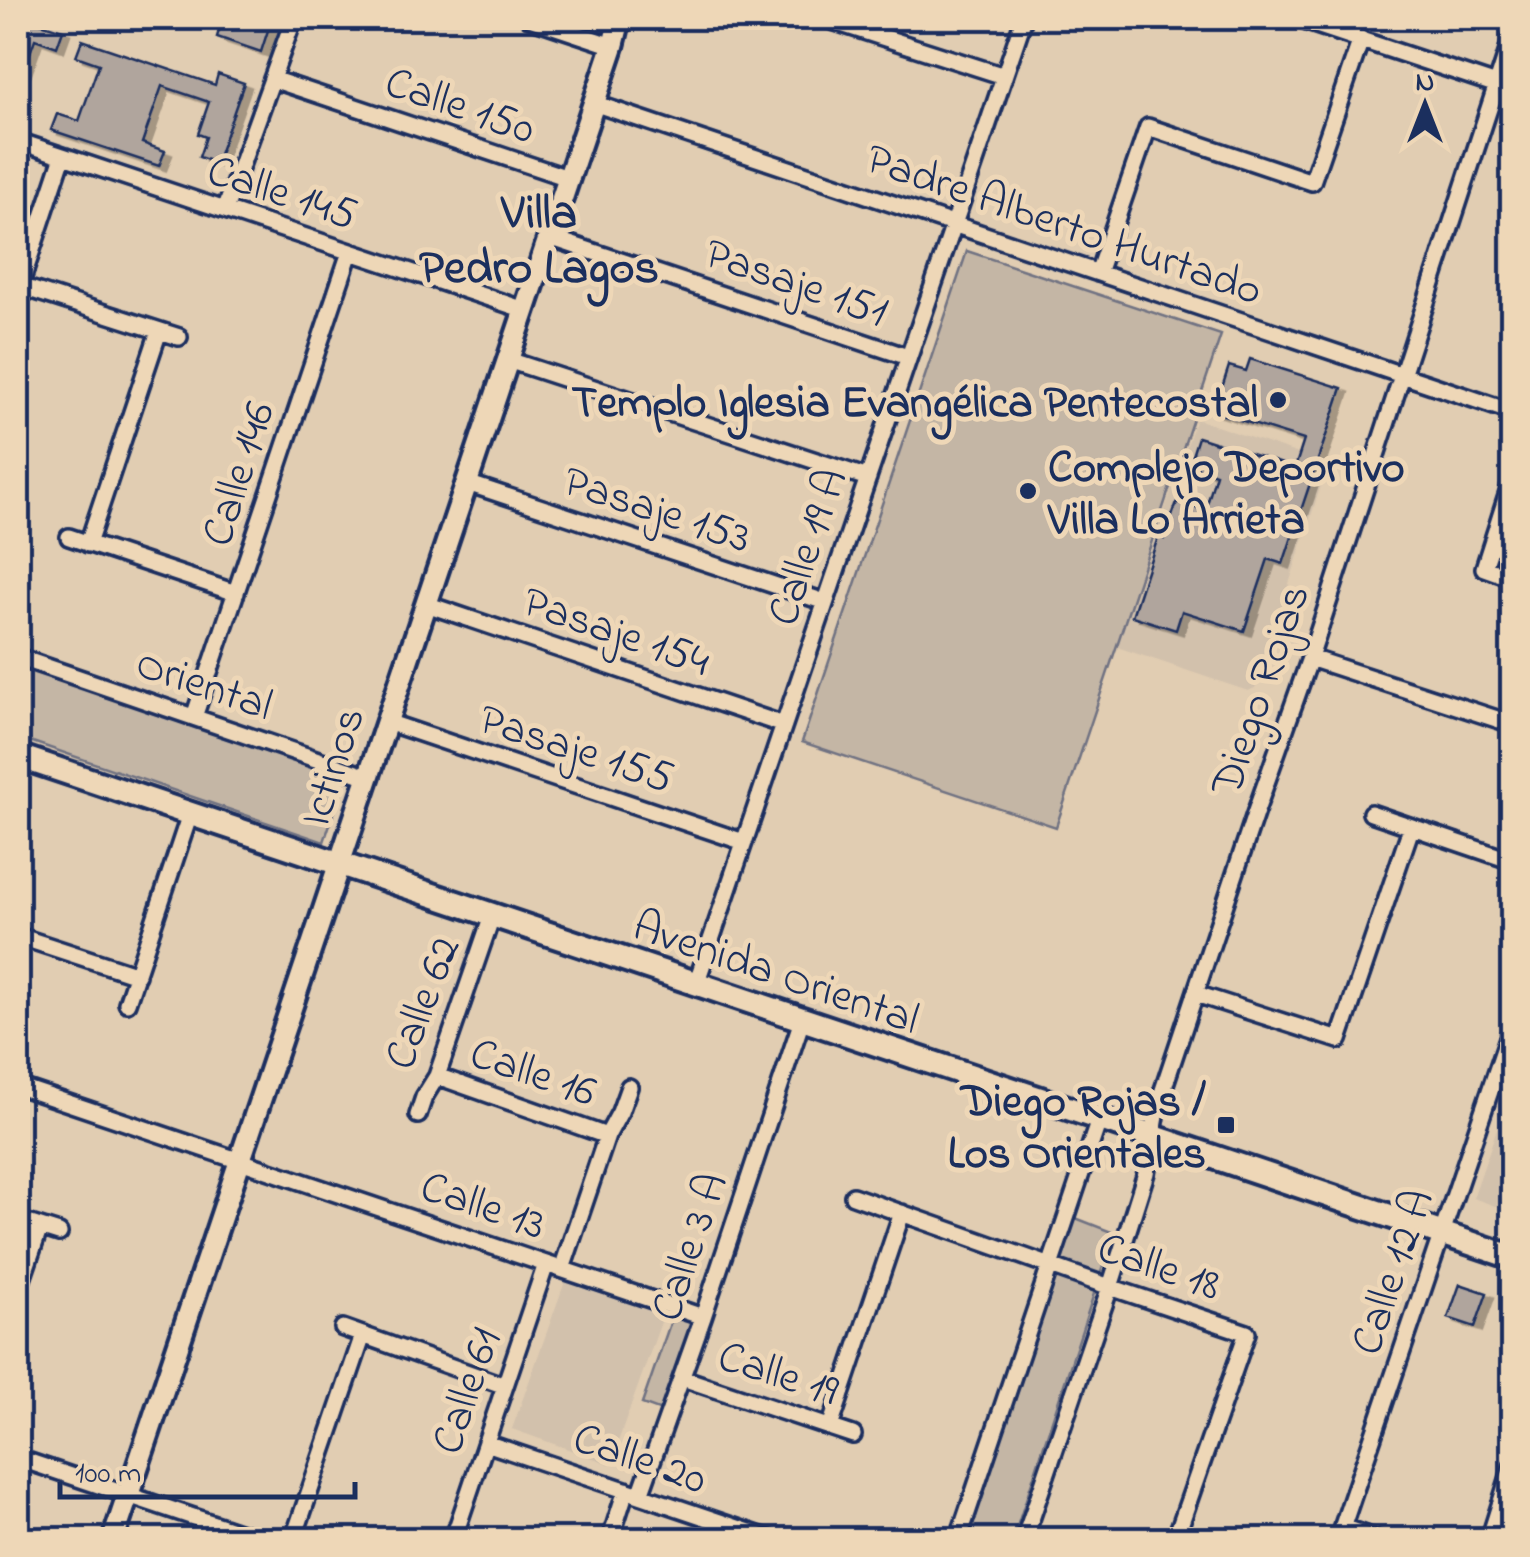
<svg xmlns="http://www.w3.org/2000/svg" width="1530" height="1557" viewBox="0 0 1530 1557" font-family="'Indie Flower',sans-serif">
	<style>
		.built { fill: #d2c1ac }
		.green { fill: #c4b6a5; stroke: #707282; stroke-width: 2.5 }
		.building { fill: #b0a59d; stroke: #1b2f5e; stroke-width: 2.5; filter: url(#shadow) }
		.lines { fill: none; stroke-linecap: round; stroke-linejoin: round }
		.minor-casing { stroke: #1b2f5e; stroke-width: 22 }
		.tertiary-casing { stroke: #1b2f5e; stroke-width: 28 }
		.secondary-casing { stroke: #1b2f5e; stroke-width: 30 }
		.minor { stroke: #eed7b7; stroke-width: 15 }
		.tertiary { stroke: #eed7b7; stroke-width: 20 }
		.secondary { stroke: #eed7b7; stroke-width: 22 }
		.poi-dot { fill: #1b2f5e; stroke: #eed7b7; stroke-width: 4 }
		.labels { text-anchor: middle; stroke-width: 10; stroke-linejoin: round; paint-order: stroke }
		.street-label { font-size: 45px; fill: #1b2f5e; stroke: #eed7b7 }
		.poi-label { font-size: 45px; font-weight: bold; fill: #1b2f5e; stroke: #eed7b7; text-anchor: end }
		.neighbourhood-label { font-size: 48px; font-weight: bold; fill: #1b2f5e; stroke: #eed7b7 }
	</style>
	<defs>
		<filter id="shadow"><feDropShadow dx="7" dy="4.5" stdDeviation="0" flood-color="#0004"/></filter>
	</defs>
	<rect width="100%" height="100%" fill="#e1cdb2"/>
	<filter id="ink" filterUnits="userSpaceOnUse"><feTurbulence type="fractalNoise" baseFrequency=".01" numOctaves="2"/><feDisplacementMap in="SourceGraphic" scale="20" xChannelSelector="R" yChannelSelector="G"/><feConvolveMatrix kernelMatrix="1 2 1 2 8 2 1 2 1" color-interpolation-filters="sRGB"/></filter>
	<g filter="url(#ink)">
		<path class="built" d="M1196,419L1328,464L1255,688L1248,691L1117,647Z
			M1512,1085V1212L1473,1198Z
			M567,1276L665,1311L610,1464L512,1429Z"/>
		<path class="green" d="M967,251L1221,335L1056,827L802,742Z
			M18,664L346,776L324,842L18,737Z
			M1073,1217L1114,1233L1013,1539L966,1540Z
			M673,1315L694,1323L664,1412L642,1404Z"/>
		<path class="building" d="M18,18H25L63,30L57,47L35,39L20,81H18Z
			M248,18H272L261,52L217,37L222,21L244,29Z
			M82,40L215,85L218,74L244,83L216,163L199,157L206,137L198,134L209,102L162,86L142,143L165,151L159,166L51,130L57,114L79,121L99,64L76,56Z
			M1250,359L1342,388L1283,564L1268,559L1244,631L1182,611L1176,630L1132,616L1158,537L1164,539L1177,502L1205,511L1216,474L1189,465L1198,437L1295,468L1304,440L1214,412L1229,366L1246,371Z
			M1460,1284L1487,1293L1475,1327L1448,1318Z"/>
		<g class="lines">
			<g class="minor-casing">
				<path id="minor" d="M529,18L613,46
					M823,18L1004,76
					M1295,18L1512,90
					M272,79L568,178
					M593,103L1512,412
					M18,141L525,310
					M225,210L294,18
					M549,237L908,357
					M1098,273L1148,127L1312,182L1361,39
					M20,286L179,337
					M18,292L63,156
					M508,360L868,478
					M1512,480L1484,568L1512,578
					M467,483L825,602
					M69,537L236,593
					M88,544L159,331
					M426,604L784,725
					M18,657L368,777
					M1310,658L1512,724
					M194,717L350,252
					M387,722L744,842
					M1371,813L1512,861
					M18,936L137,975
					M696,984L1024,18
					M1196,994L1339,1040L1411,828
					M127,1003L190,814
					M437,1076L607,1136
					M18,1086L703,1317
					M418,1115L424,1097L437,1076L492,916
					M853,1196L1110,1287L1247,1333L1175,1540
					M18,1220L59,1233
					M562,1269L607,1136L620,1112L629,1087
					M18,1291L40,1227
					M343,1328L505,1386
					M682,1378L853,1435
					M830,1427L902,1213
					M486,1443L773,1540
					M18,1458L262,1540
					M640,1495L703,1317L802,1020
					M1342,1527L1379,1540
					M293,1540L363,1335
					M453,1540L546,1264
					M610,1540L626,1490
					M958,1540L1099,1120
					M1024,1540L1110,1287L1146,1173L1158,1105L1255,814L1310,658L1512,38
					M1338,1540L1512,1026
					M1489,1540L1512,1467"/>
			</g>
			<g class="tertiary-casing">
				<path id="tertiary" d="M113,1540L613,46L620,18"/>
			</g>
			<g class="secondary-casing">
				<path id="secondary" d="M18,756L1512,1257"/>
			</g>
			<use href="#minor" class="minor"/>
			<use href="#tertiary" class="tertiary"/>
			<use href="#secondary" class="secondary"/>
		</g>
	</g>
	<g class="poi-dot">
		<circle cx="1278" cy="400" r="10"/>
		<circle cx="1028" cy="491" r="10"/>
		<rect x="1216" y="1115" width="20" height="20" rx="5"/>
	</g>
	<g class="labels">
		<g class="street-label">
			<text transform="translate(461 103) rotate(19)" y="16">Calle 150</text>
			<text transform="translate(283 190) rotate(18)" y="16">Calle 145</text>
			<text transform="translate(1065 222) rotate(19)" y="16">Padre Alberto Hurtado</text>
			<text transform="translate(797 280) rotate(19)" y="16">Pasaje 151</text>
			<text transform="translate(236 473) rotate(-72)" y="16">Calle 146</text>
			<text transform="translate(658 507) rotate(18)" y="16">Pasaje 153</text>
			<text transform="translate(805 546) rotate(-71)" y="16">Calle 19 A</text>
			<text transform="translate(617 629) rotate(19)" y="16">Pasaje 154</text>
			<text transform="translate(205 682) rotate(19)" y="16">Oriental</text>
			<text transform="translate(1258 689) rotate(-71)" y="16">Diego Rojas</text>
			<text transform="translate(577 746) rotate(18)" y="16">Pasaje 155</text>
			<text transform="translate(330 766) rotate(-72)" y="16">Ictinos</text>
			<text transform="translate(777 970) rotate(19)" y="16">Avenida Oriental</text>
			<text transform="translate(420 1002) rotate(-69)" y="16">Calle 62</text>
			<text transform="translate(534 1070) rotate(19)" y="16">Calle 16</text>
			<text transform="translate(484 1203) rotate(19)" y="16">Calle 13</text>
			<text transform="translate(687 1246) rotate(-71)" y="16">Calle 3 A</text>
			<text transform="translate(1160 1264) rotate(19)" y="16">Calle 18</text>
			<text transform="translate(1390 1271) rotate(-71)" y="16">Calle 12 A</text>
			<text transform="translate(779 1371) rotate(18)" y="16">Calle 19</text>
			<text transform="translate(464 1390) rotate(-71)" y="16">Calle 61</text>
			<text transform="translate(641 1456) rotate(19)" y="16">Calle 20</text>
		</g>
		<g class="poi-label">
			<text x="1258" y="416">Templo Iglesia Evangélica Pentecostal</text>
			<text x="1048" y="481" text-anchor="start">Complejo Deportivo<tspan x="1048" dy="52">Villa Lo Arrieta</tspan></text>
			<text x="1206" y="1115">Diego Rojas /<tspan x="1206" dy="52">Los Orientales</tspan></text>
		</g>
		<g class="neighbourhood-label">
			<text x="539" y="227">Villa<tspan x="539" dy="55">Pedro Lagos</tspan></text>
		</g>
	</g>
	<rect width="1530" height="1557" fill="none" stroke="#eed7b7" stroke-width="60"/>
	<rect x="30" y="30" width="1470" height="1497" fill="none" stroke="#1b2f5e" stroke-width="4" filter="url(#ink)"/>
	<g transform="translate(1425 105)" stroke="#eed7b7" stroke-width="8" paint-order="stroke">
	<path d="M0-8L18 38L0 25L-18 38Z" fill="#1b2f5e"/>
	<text y="-15" font-size="28" font-weight="bold" text-anchor="middle" fill="#1b2f5e">N</text>
	</g>
	<path d="M60 1482v15h295v-15" fill="none" stroke="#1b2f5e" stroke-width="5"/>
	<text x="75" y="1482" font-size="30" fill="#1b2f5e" stroke="#eed7b7" stroke-width="8" paint-order="stroke">100 m</text>
</svg>
